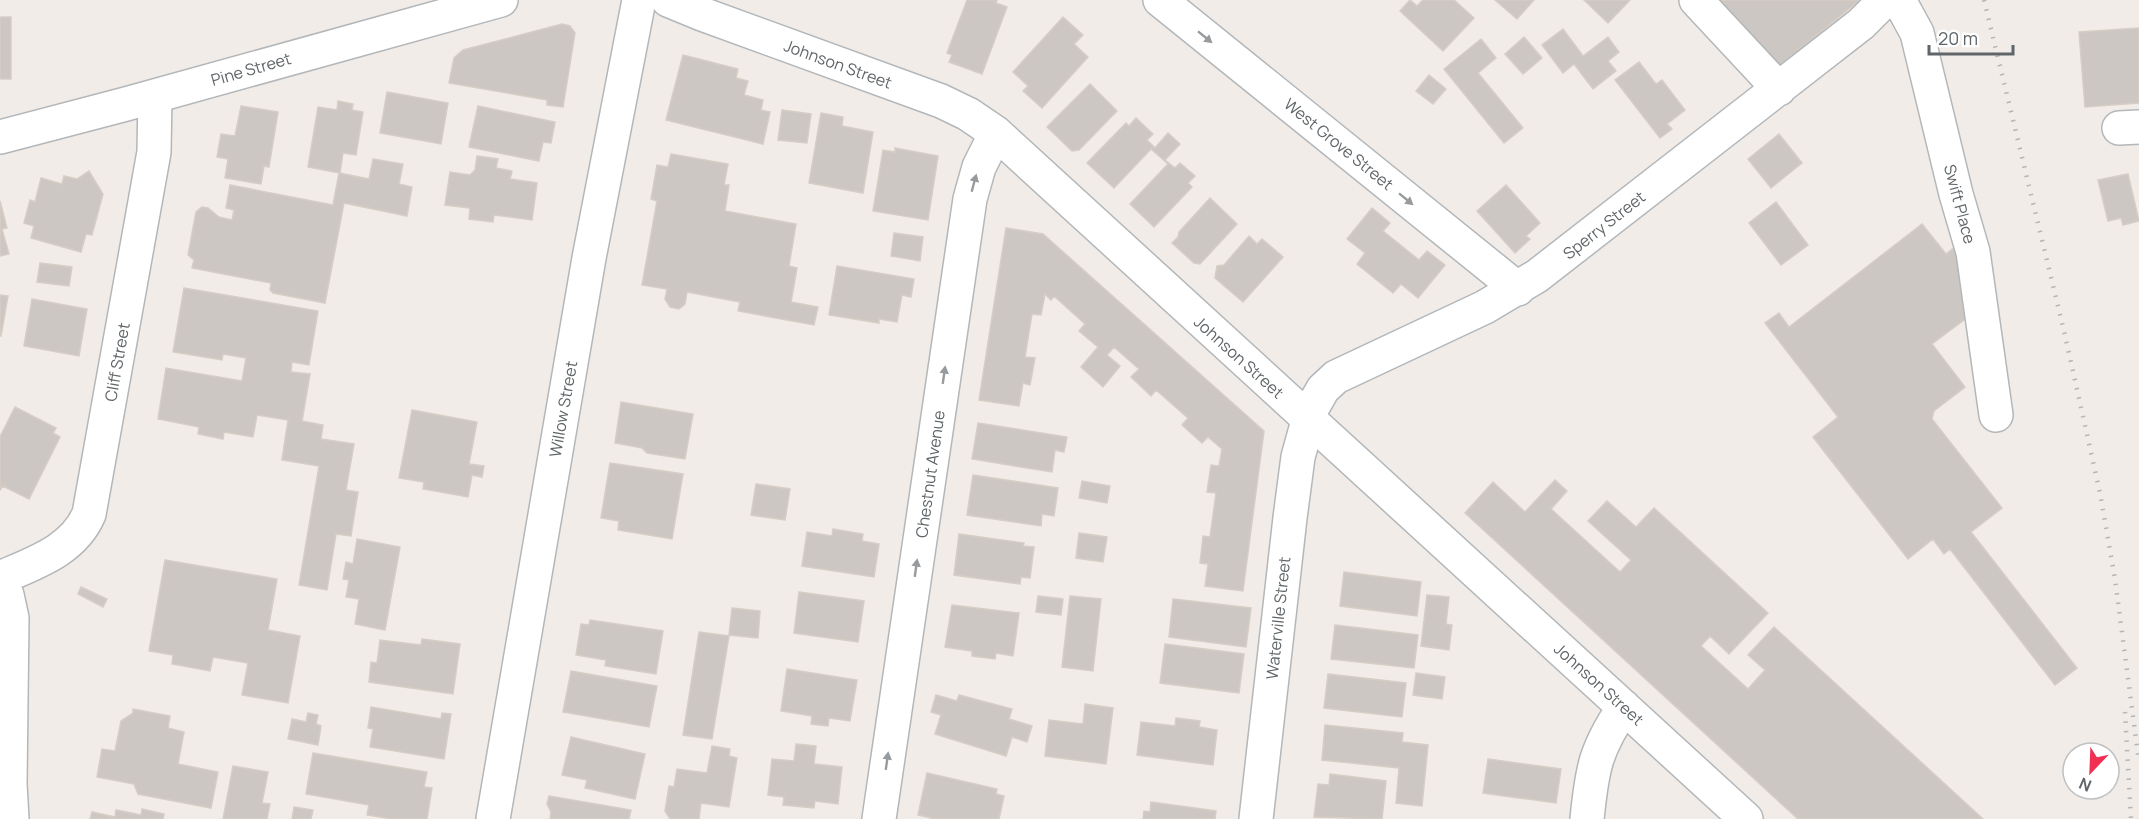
<svg xmlns="http://www.w3.org/2000/svg" width="2139" height="819" viewBox="0 0 2139 819" font-family="Manrope,sans-serif">
	<style>
		.building { fill: #ccc7c3; stroke: #d6cdc5; stroke-width: 1.5 }
		.lines { fill: none; stroke-linecap: round; stroke-linejoin: round }
		.minor-casing { stroke: #b3b7ba; stroke-width: 36 }
		.minor { stroke: #fff; stroke-width: 33 }
		.rail { stroke: #b4b5b6; stroke-width: 4.5; stroke-dasharray: 1.5 8; stroke-linecap: butt }
		.oneway { fill: #979b9d }
		.labels { text-anchor: middle; stroke-width: 6; stroke-linejoin: round; paint-order: stroke }
		.street-label { font-size: 16px; fill: #5f6568; stroke: #fff }
	</style>
	<rect width="100%" height="100%" fill="#f1ece8"/>
	<path class="building" d="M967,0H997L996,3L1007,7L982,74L949,62L952,55L947,53Z
		M1410,0L1417,6L1423,0H1454L1474,18L1443,51L1400,11Z
		M1495,0H1534L1517,19Z
		M1584,0H1630L1608,23Z
		M1720,0H1860L1776,68Z
		M0,17H11V79H0Z
		M1063,17L1083,35L1074,44L1088,57L1042,108L1023,91L1028,86L1013,72Z
		M562,24L570,26L575,33L563,107L547,105V100L449,83L454,58L463,50Z
		M2139,28V103L2085,107L2079,32Z
		M1563,29L1583,56L1608,37L1619,52L1608,61L1616,71L1593,89L1574,64L1563,73L1542,45Z
		M1524,37L1542,58L1523,74L1505,54Z
		M1481,39L1496,58L1478,73L1523,128L1504,143L1444,69Z
		M683,55L738,69L736,78L748,81L744,95L763,100L761,110L770,112L763,144L666,120Z
		M1639,62L1656,84L1662,80L1685,110L1667,124L1672,129L1660,138L1615,80Z
		M1429,75L1446,89L1433,104L1416,91Z
		M1090,84L1117,111L1079,150L1072,151L1047,127Z
		M387,92L448,103L441,144L380,133Z
		M338,101L353,104L352,110L363,112L356,155L343,153L340,173L308,167L318,107L337,110Z
		M241,106L278,112L269,167L264,166L261,184L225,178L228,159L217,157L221,134L235,136Z
		M478,106L555,122L551,143L543,142L539,161L469,147Z
		M782,110L811,114L807,143L778,140Z
		M821,113L843,117L842,126L873,132L863,193L809,183Z
		M1136,118L1153,134L1147,140L1155,148L1168,133L1180,144L1165,160L1175,168L1180,163L1195,176L1188,183L1192,187L1154,227L1130,204L1168,164L1151,149L1114,188L1087,163L1126,123L1129,126Z
		M1779,134L1802,163L1771,188L1748,159Z
		M895,148L938,156L928,220L873,211L883,150L895,152Z
		M671,154L728,164L724,185H729L725,211L796,224L789,266L797,268L791,302L818,307L814,325L738,311L740,302L687,292L685,304L679,309L670,307L665,299L667,289L642,285L657,201L651,199L657,165L668,167Z
		M477,156L498,159L496,168L512,171L510,179L537,183L532,220L494,215L493,222L469,219L470,208L445,205L450,172L470,175L475,170Z
		M373,159L403,164L399,184L412,187L407,216L344,203L325,303L273,293L270,290L271,283L192,268L194,260L188,255L196,212L202,207L208,208L219,217L232,220L234,210L226,208L230,185L333,205L339,173L369,179Z
		M89,171L103,194L92,235L86,234L81,252L31,238L34,226L24,223L30,200L35,202L41,178L62,184L64,176L77,179Z
		M2128,174L2139,221L2123,225L2121,218L2108,221L2098,180Z
		M1506,185L1540,223L1526,236L1530,239L1515,253L1477,211Z
		M1210,198L1237,224L1200,264L1194,263L1172,243L1178,237L1179,232Z
		M0,201L7,228L2,229L9,254L0,256Z
		M1776,202L1808,245L1781,265L1749,223Z
		M1372,208L1390,223L1383,231L1419,260L1427,251L1445,265L1418,298L1401,284L1393,293L1357,264L1365,253L1347,239Z
		M1922,224L1946,254L1960,243L1968,317L1932,344L1965,387L1934,411L1932,419L2002,508L1971,532L2077,668L2055,685L1950,549L1944,554L1933,539L1908,559L1813,437L1838,417L1765,323L1779,313L1789,327Z
		M1006,228L1043,234L1264,431L1243,591L1205,586L1208,564L1200,563L1203,536L1210,537L1216,493L1207,492L1211,465L1219,466L1222,449L1208,437L1202,443L1182,425L1188,418L1156,390L1151,396L1131,377L1139,369L1114,347L1107,355L1120,366L1103,387L1081,367L1098,347L1079,331L1085,324L1054,296L1051,300L1045,294L1041,315L1032,314L1025,357L1035,358L1030,385L1023,383L1019,406L979,400Z
		M894,233L923,237L920,261L891,256Z
		M1249,236L1257,244L1262,239L1283,257L1243,302L1215,278L1217,266L1224,265Z
		M40,263L72,267L69,286L37,282Z
		M837,266L914,279L911,297L902,295L897,322L879,319V323L829,315Z
		M184,288L318,311L309,365L292,362L291,372L310,374L302,421L323,425L321,439L354,444L346,490L358,492L351,536L336,534L327,590L299,585L319,466L282,460L288,420L257,415L253,437L224,432L223,439L198,434L199,427L158,419L166,368L242,381L246,358L223,354L222,360L173,352Z
		M0,295L8,296L1,336H0Z
		M32,299L87,309L79,356L24,346Z
		M621,402L693,414L685,459L647,453L642,448L615,443Z
		M15,407L56,428L53,433L60,437L29,499L3,486L0,490V437Z
		M412,410L477,422L469,464L484,466L482,477L472,475L468,497L423,489L424,482L399,478Z
		M978,423L1067,437L1064,452L1055,450L1052,472L972,459Z
		M610,463L683,474L672,539L618,530L619,521L601,518Z
		M973,475L1058,488L1054,516L1042,514L1041,526L967,515Z
		M1555,480L1567,491L1551,509L1620,572L1631,560L1588,521L1607,501L1636,527L1654,508L1768,613L1729,654L1710,636L1701,646L1748,689L1765,670L1748,655L1774,627L1983,819H1798L1465,513L1493,482L1525,512Z
		M1082,481L1110,486L1107,503L1079,498Z
		M756,484L790,489L785,520L751,515Z
		M833,529L863,534L862,541L879,544L874,577L802,566L807,532L832,536Z
		M1079,533L1107,537L1103,562L1076,558Z
		M959,534L1024,543L1023,546L1034,547L1030,578L1021,577L1020,584L954,575Z
		M357,539L400,547L385,630L355,624L359,599L346,597L349,580L343,579L346,562L353,564Z
		M165,560L277,579L268,630L300,636L288,703L242,695L248,663L213,657L210,671L172,664L173,655L149,651Z
		M1344,572L1421,582L1417,616L1340,606Z
		M81,587L107,599L103,607L78,594Z
		M799,592L864,601L858,642L794,633Z
		M1427,595L1449,597L1446,624L1452,625L1449,650L1421,646Z
		M1038,596L1063,599L1061,615L1036,612Z
		M1070,596L1101,599L1093,671L1062,667Z
		M1173,599L1251,608L1246,647L1169,637Z
		M952,605L1019,613L1013,656L996,653L995,659L972,656V651L945,647Z
		M732,608L760,611L758,638L729,635Z
		M590,620L663,631L656,674L605,666L606,660L576,655L581,624L589,625Z
		M1335,625L1418,635L1414,668L1331,659Z
		M699,632L729,636L712,739L683,735Z
		M422,639L460,644L453,694L369,682L371,662L377,663L380,640L421,645Z
		M1165,644L1244,654L1239,693L1160,683Z
		M787,669L857,680L850,721L829,718L828,726L811,724L812,716L781,711Z
		M571,671L657,686L649,727L563,712Z
		M1416,673L1445,677L1442,699L1413,695Z
		M1328,674L1406,683L1402,717L1324,708Z
		M936,695L957,701L959,695L1012,709L1009,719L1032,726L1027,742L1012,737L1006,756L935,734L941,715L931,712Z
		M1085,704L1113,708L1106,764L1045,756L1049,720L1083,724Z
		M371,707L441,719L442,713L451,714L444,759L370,747L373,729L368,728Z
		M133,709L170,716L168,728L184,732L178,764L218,772L211,808L138,794L134,784L97,777L102,749L115,751L121,721L133,713Z
		M308,713L318,715L316,724L321,726L318,745L288,739L292,719L306,722Z
		M1176,718L1200,721L1199,727L1217,730L1213,765L1137,755L1141,722L1175,726Z
		M1325,725L1403,733L1402,742L1428,745L1422,806L1396,803L1399,768L1322,760Z
		M571,737L645,754L635,799L585,788L587,780L562,775Z
		M796,744L816,746L814,764L842,767L838,804L815,801L814,808L783,805L784,797L768,795L772,759L794,761Z
		M712,746L730,749L729,756L737,758L729,807L701,803L699,819H670L665,811L669,786L674,787L677,769L707,773Z
		M313,753L427,772L424,787L432,788L427,819H392L367,815L369,805L306,794Z
		M1488,759L1561,769L1556,803L1483,793Z
		M233,766L268,772L262,803L270,804L267,819H223Z
		M927,773L997,789L996,794L1004,796L999,819H935L918,815Z
		M1330,774L1386,781L1382,819L1314,817L1318,784L1329,785Z
		M549,796L631,810L629,819H550L551,812L547,804Z
		M1151,802L1216,811L1215,819H1143L1144,811L1150,812Z
		M294,807L313,810L311,819H292Z
		M142,809L164,814L163,819H90L92,812L115,817L116,810L141,815Z"/>
	<g class="lines">
		<g class="minor-casing">
			<path id="minor" d="M668,0L702,14L941,101L968,114L996,133L1746,819
				M1160,0L1518,289
				M1696,0L1779,89
				M1899,0L1917,33L1956,194L1973,252L1996,415
				M2119,128L2139,127
				M0,137L126,104L501,0
				M0,578C34,563 73,551 89,514L154,152L155,96
				M0,579L7,595L12,618L10,784L12,819
				M493,819L589,258L639,0
				M879,819L970,199L979,167L996,133
				M1256,819L1290,518L1298,457L1311,410L1323,389L1336,377L1485,307L1537,276L1861,24L1885,0
				M1587,819C1592,769 1595,750 1624,707"/>
		</g>
		<use href="#minor" class="minor"/>
		<path class="rail" d="M1984,0L2064,331L2100,493L2115,579L2139,762
			M2125,712L2131,819"/>
	</g>
	<defs><path id="oneway-solid" d="M-6-.8H1V-3.2L6.5 0L1 3.2V.8H-6Z" transform="scale(1.5)"/></defs>
	<g class="oneway">
		<use href="#oneway-solid" transform="translate(1205 37) rotate(39)"/>
		<use href="#oneway-solid" transform="translate(974 183) rotate(-75)"/>
		<use href="#oneway-solid" transform="translate(1406 199) rotate(39)"/>
		<use href="#oneway-solid" transform="translate(944 375) rotate(-82)"/>
		<use href="#oneway-solid" transform="translate(916 568) rotate(-82)"/>
		<use href="#oneway-solid" transform="translate(887 761) rotate(-82)"/>
	</g>
	<g class="labels">
		<g class="street-label">
			<text transform="translate(838 64) rotate(20)" y="6">Johnson Street</text>
			<text transform="translate(251 69) rotate(-16)" y="6">Pine Street</text>
			<text transform="translate(1339 144) rotate(39)" y="6">West Grove Street</text>
			<text transform="translate(1960 204) rotate(75)" y="6">Swift Place</text>
			<text transform="translate(1604 225) rotate(-38)" y="6">Sperry Street</text>
			<text transform="translate(1239 357) rotate(42)" y="6">Johnson Street</text>
			<text transform="translate(117 362) rotate(-80)" y="6">Cliff Street</text>
			<text transform="translate(563 409) rotate(-80)" y="6">Willow Street</text>
			<text transform="translate(930 474) rotate(-82)" y="6">Chestnut Avenue</text>
			<text transform="translate(1278 618) rotate(-84)" y="6">Waterville Street</text>
			<text transform="translate(1599 684) rotate(42)" y="6">Johnson Street</text>
		</g>
	</g>
	<g transform="translate(2091 771) rotate(203)"><circle r="28" fill="#ffffff" stroke="#bfc1c3" stroke-width="1.5"/>
	<path d="M0-4.5L10 22L0 15L-10 22Z" fill="#f02f53"/>
	<text y="-9" font-size="16" font-weight="bold" text-anchor="middle" fill="#5f6568">N</text>
	</g>
	<path d="M1929 45v9h84v-9" fill="none" stroke="#5f6568" stroke-width="3"/>
	<text x="1938" y="45" font-size="18" fill="#5f6568" stroke="#ffffff" stroke-width="4.5" paint-order="stroke">20 m</text>
</svg>
